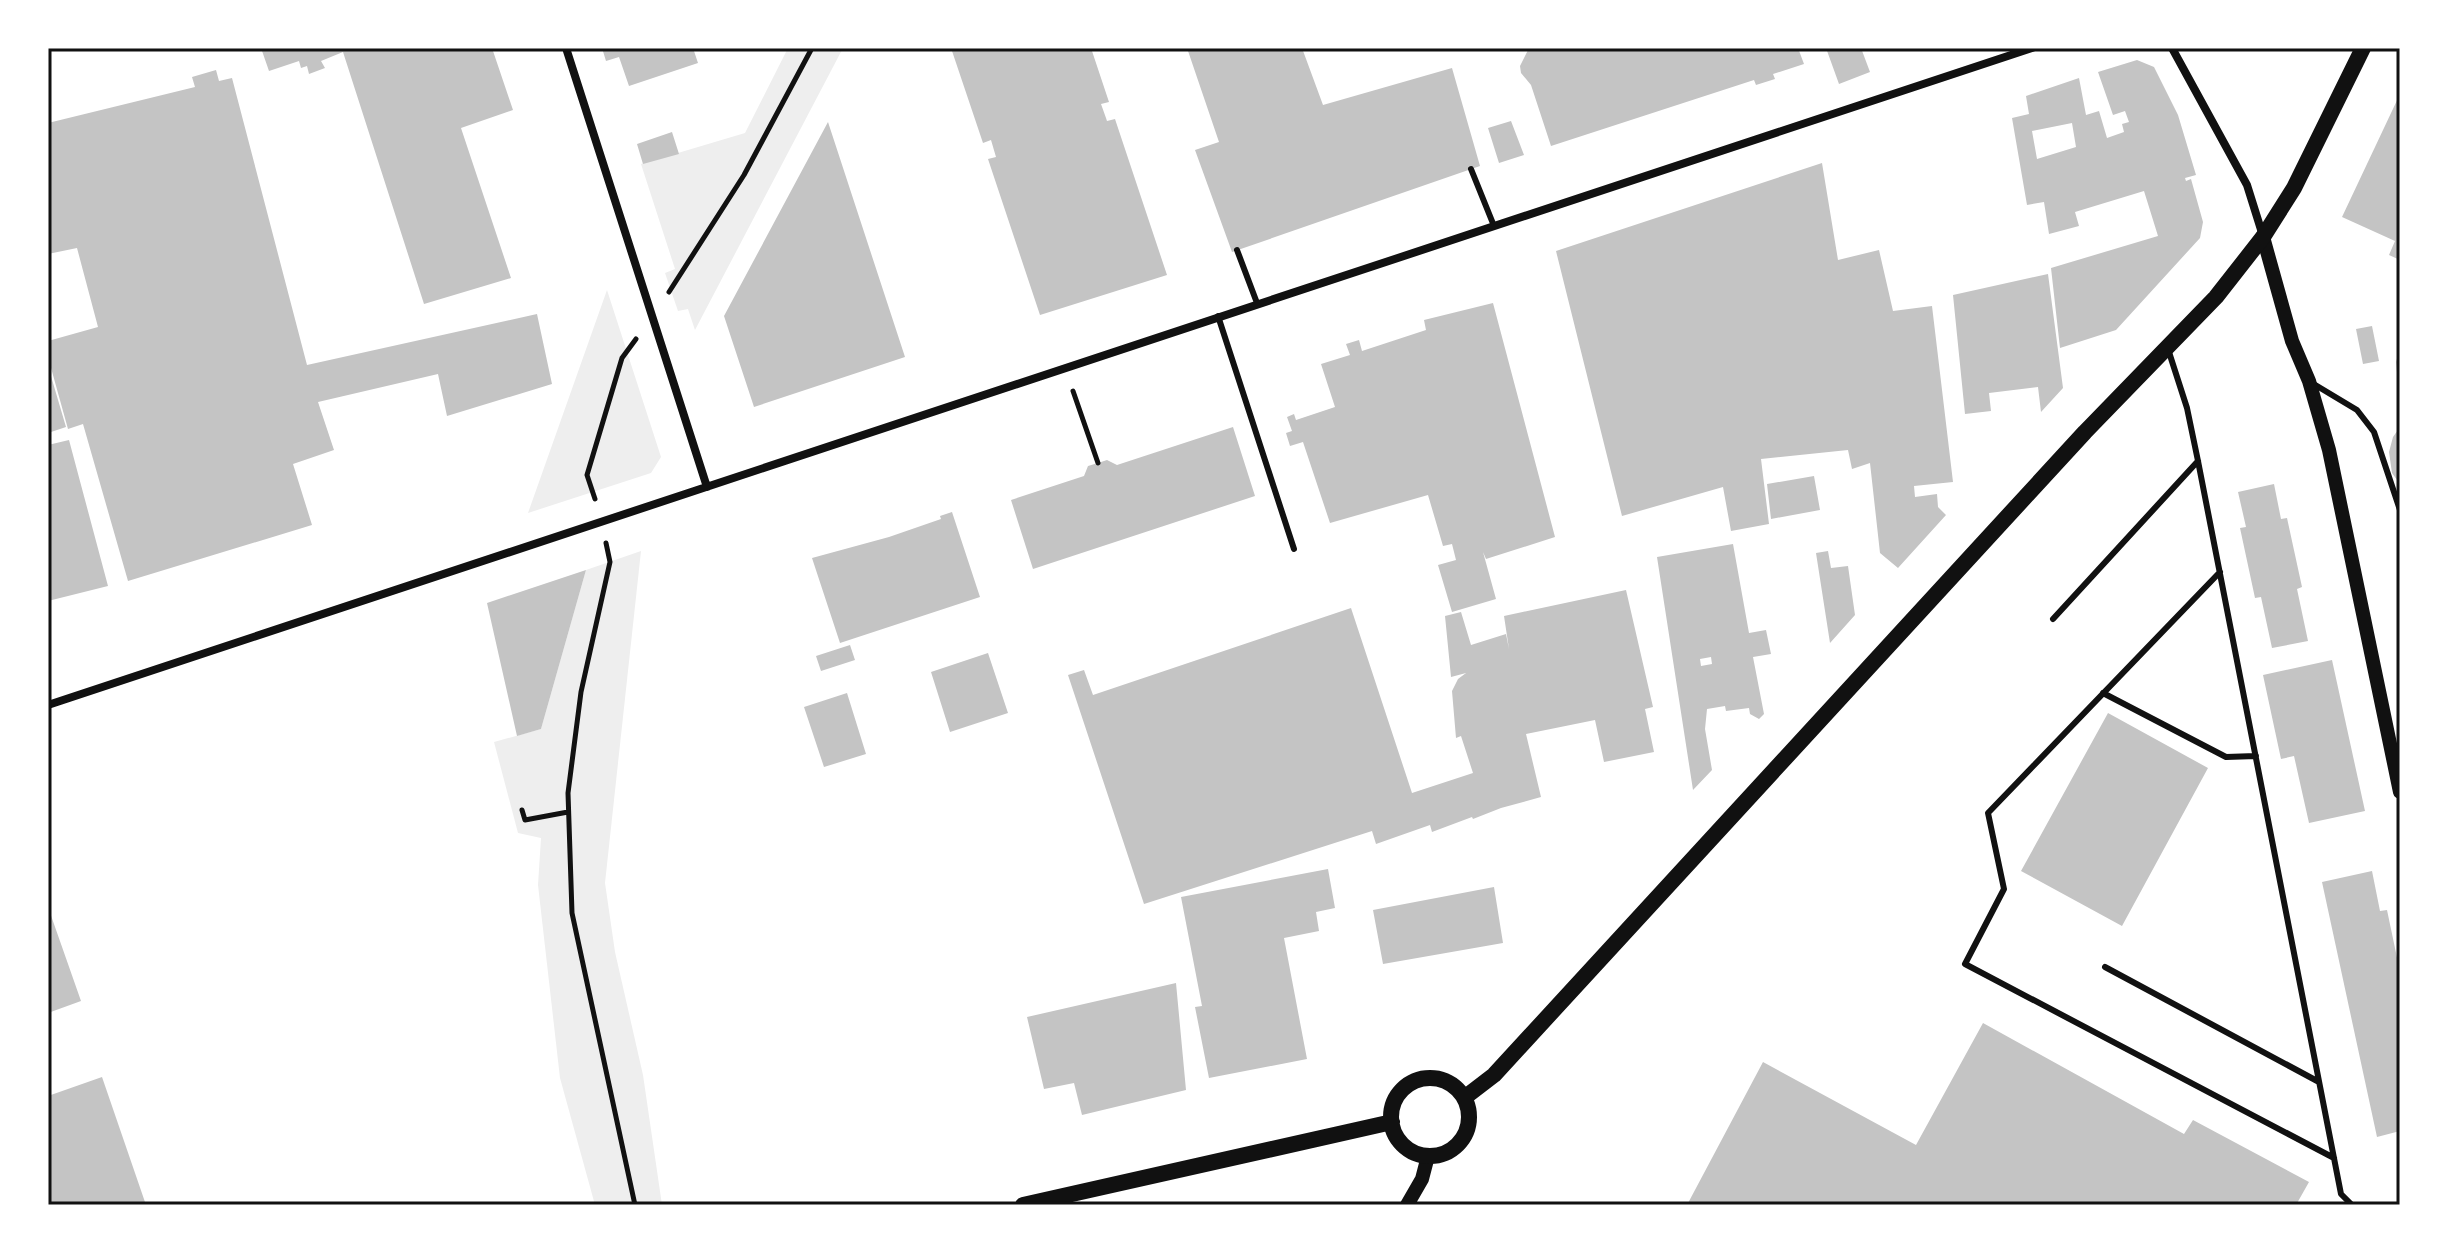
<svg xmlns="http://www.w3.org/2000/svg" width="2448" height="1253" viewBox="0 0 2448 1253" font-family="'Space Grotesk',sans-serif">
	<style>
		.green { fill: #eee }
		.building { fill: #c4c4c4; fill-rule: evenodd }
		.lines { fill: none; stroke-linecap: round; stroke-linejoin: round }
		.path { stroke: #111; stroke-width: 5 }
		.service { stroke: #111; stroke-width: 6 }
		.minor { stroke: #111; stroke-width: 8 }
		.tertiary { stroke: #111; stroke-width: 14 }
		.secondary { stroke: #111; stroke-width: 16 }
		.neatline { fill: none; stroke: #111; stroke-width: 3 }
	</style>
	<rect width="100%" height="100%" fill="#fff"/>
	<path class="green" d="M788,48H843L695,330L688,309L678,311L665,273L675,269L641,164L745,133Z
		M607,290L661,457L651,473L528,513Z
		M641,551L605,883L615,952L643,1075L662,1205H595L560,1078L538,885L541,838L518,833L494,742L541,729L586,570Z"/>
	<path class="building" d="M261,48H492L513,110L461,128L511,278L424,304L343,52L321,61L325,68L309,74L307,66L301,68L299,61L269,71Z
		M602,48H693L698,63L629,86L619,57L606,61Z
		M951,48H1091L1109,102L1101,104L1106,118L1107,121L1115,119L1167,275L1040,315L988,159L996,157L991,140L983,143Z
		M1187,48H1302L1323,105L1452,68L1480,166L1232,252L1195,150L1219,142Z
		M1529,48H1798L1804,64L1773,74L1775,79L1756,85L1754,80L1551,146L1531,85L1521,73L1520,66Z
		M1826,48H1861L1870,72L1839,84Z
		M2137,60L2154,67L2178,115L2196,175L2185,178L2186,181L2191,179L2203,222L2200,238L2116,330L2060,348L2051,268L2158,236L2144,191L2075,212L2079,226L2049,234L2044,202L2027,205L2012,118L2029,114L2026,96L2079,78L2086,115L2099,111L2107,138L2124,132L2122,124L2129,122L2125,111L2113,115L2098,72ZM2072,123L2076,147L2037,159L2032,131Z
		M216,70L219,81L232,78L307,365L537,314L552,384L447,416L438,374L318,402L334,450L293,464L312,525L128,581L83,424L68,429L48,357V341L98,327L77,248L48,254V123L195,87L192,77Z
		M2400,94V260L2389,255L2395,241L2342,217Z
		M1511,121L1524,155L1499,163L1488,128Z
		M828,122L905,357L754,407L724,316Z
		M672,132L679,154L643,164L637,144Z
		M1822,163L1838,260L1879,250L1893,311L1932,306L1953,482L1914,486L1915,497L1937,494L1938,507L1946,515L1898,568L1880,553L1870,463L1852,469L1848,450L1761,459L1769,524L1731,531L1723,487L1622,516L1556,251Z
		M2048,274L2063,388L2041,412L2038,387L1989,393L1991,411L1965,414L1953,295Z
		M1493,303L1555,537L1486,559L1483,552L1496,599L1452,612L1438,565L1456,560L1452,544L1443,546L1428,495L1330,523L1303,442L1290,446L1286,433L1292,431L1287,417L1294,414L1296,420L1335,407L1321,364L1350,355L1346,344L1359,340L1362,351L1426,330L1424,320Z
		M2372,326L2379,361L2363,364L2356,329Z
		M2400,348V382H2398L2396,362Z
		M48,366L66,427L48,433Z
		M1233,427L1255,496L1033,569L1011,500L1084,476L1088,466L1098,463L1107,460L1117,465Z
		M2400,427V484L2392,473L2389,452L2393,437Z
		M69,440L108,586L48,601V445Z
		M1814,476L1820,510L1771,519L1767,484Z
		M2274,484L2281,519L2287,518L2302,587L2297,589L2308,641L2272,648L2261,597L2255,598L2240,528L2246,527L2238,492Z
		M952,512L980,597L840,643L812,558L889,537L941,519L940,516Z
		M1733,544L1749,633L1766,630L1771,654L1753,657L1764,714L1759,719L1750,714L1749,708L1726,711L1725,706L1707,709L1705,729L1712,770L1693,790L1657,557ZM1711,657L1712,664L1701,666L1700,659Z
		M1828,551L1831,568L1848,566L1855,615L1830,643L1816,553Z
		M586,570L541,729L517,736L487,603Z
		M1626,590L1653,707L1645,709L1654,752L1604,762L1595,720L1526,734L1541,797L1501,808L1473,819L1472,817L1432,832L1430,825L1376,844L1372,831L1144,904L1068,675L1084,670L1093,695L1351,608L1412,793L1473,773L1461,736L1456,738L1452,691L1458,679L1466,673L1451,677L1445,616L1461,612L1471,645L1506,634L1509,649L1504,616Z
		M850,645L855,660L821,671L816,656Z
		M988,653L1008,713L950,732L931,672Z
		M2332,660L2365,811L2309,823L2294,756L2281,759L2263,675Z
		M847,693L866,754L824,767L804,707Z
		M2108,713L2208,768L2122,926L2021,871Z
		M1328,869L1335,908L1316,912L1319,931L1284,938L1307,1059L1209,1078L1195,1007L1202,1006L1181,897Z
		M2372,871L2380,911L2387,910L2400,972V1131L2377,1137L2322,882Z
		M1494,887L1503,943L1383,964L1373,910Z
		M48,907L81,1001L48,1013Z
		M1176,983L1186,1090L1082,1115L1074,1083L1044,1089L1027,1017Z
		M1983,1023L2184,1134L2193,1120L2309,1182L2296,1205H1687L1763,1062L1916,1145Z
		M102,1077L146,1205H48V1096Z"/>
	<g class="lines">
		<path class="path" d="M669,292L744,175L812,48
			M1073,391L1098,463
			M595,499L587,475L622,358L636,339
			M606,543L610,562L581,692L568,793L572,913L635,1205
			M522,810L525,820L568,812"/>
		<path class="service" d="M1471,169L1494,226
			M1237,250L1257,303
			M1218,316L1294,549
			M2168,349L2187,408L2198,461L2341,1194L2352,1205
			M2312,383L2357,410L2374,432L2400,510
			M2220,572L1988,813L2004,889L1965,964L2334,1158
			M2053,619L2198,461
			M2103,693L2226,757L2256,756
			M2105,967L2319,1082"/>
		<path class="minor" d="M566,48L707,487
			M2172,48L2247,185L2263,236
			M48,705L2032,48"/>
		<path class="tertiary" d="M2263,237L2292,341L2309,381L2329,450L2400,792
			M1407,1205L1422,1179L1428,1156"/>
		<path class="secondary" d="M1391 1117a39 39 0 1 1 78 0a39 39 0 1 1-78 0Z
			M1464,1098L1494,1075L2085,432L2216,297L2263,237L2294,188L2363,48
			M1023,1205L1392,1122"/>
	</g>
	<rect width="2448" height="1253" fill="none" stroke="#ffffff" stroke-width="100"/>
	<rect x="50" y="50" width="2348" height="1153" class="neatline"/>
</svg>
